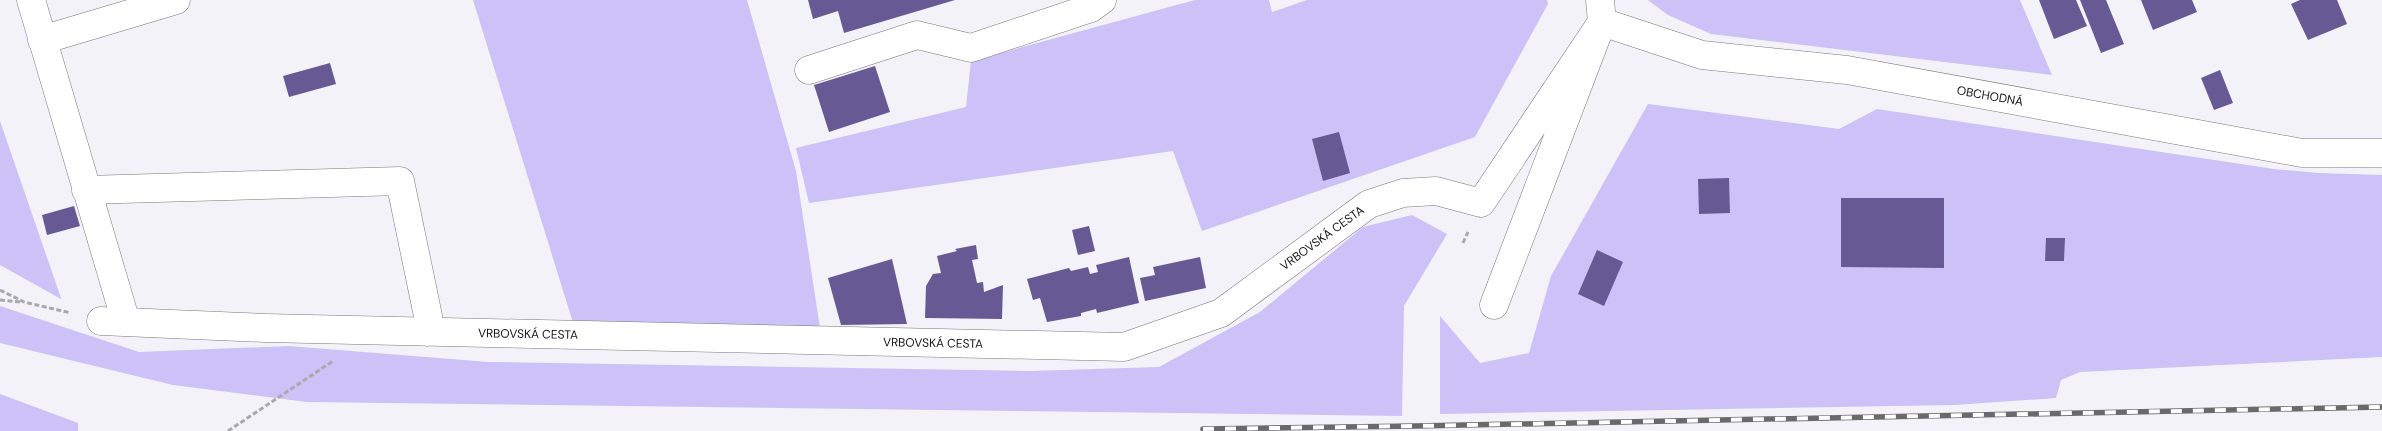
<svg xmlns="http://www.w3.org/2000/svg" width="2382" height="431" viewBox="0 0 2382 431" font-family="'DM Sans',sans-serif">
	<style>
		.green { fill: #ccc2f7 }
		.building { fill: #675a94 }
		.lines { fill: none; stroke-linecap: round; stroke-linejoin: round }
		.minor-casing { stroke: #78787c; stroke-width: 29 }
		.path { stroke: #a9a8ad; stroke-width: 3; stroke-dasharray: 5 2.5; stroke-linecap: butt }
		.minor { stroke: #fff; stroke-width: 28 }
		.rail-casing { stroke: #6a696c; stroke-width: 5.5 }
		.rail { stroke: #fff; stroke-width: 4; stroke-dasharray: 11; stroke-linecap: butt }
		.labels { text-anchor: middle; stroke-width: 4; stroke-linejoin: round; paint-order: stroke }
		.street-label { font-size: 12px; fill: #141315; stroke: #fff }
	</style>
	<rect width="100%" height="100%" fill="#f3f2f8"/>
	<path class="green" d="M473,0H747L796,171L820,328L574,326Z
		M1195,0H1269L1272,12L1307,0H1547L1548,4L1475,137L1202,231L1173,151L809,203L796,148L966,107L971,61Z
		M1648,0H2020L2052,75L1711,34L1668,15Z
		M1648,104L1839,129L1877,109L2274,169L2318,173L2382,175V357L2080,372L2061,380L2056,398L1954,405L1440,414V316L1480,363L1529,353L1551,276Z
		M0,121L61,298V299L0,265Z
		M1412,215L1447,234L1404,306L1402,416L307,402L173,385L0,343V306L139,352L289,346L488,362L1030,371L1159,367L1260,312L1363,227Z
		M0,394L78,423V431H0Z"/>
	<path class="building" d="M808,0H955L844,33L838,11L813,19Z
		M2039,0H2076L2087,26L2054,39Z
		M2080,0H2106L2124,44L2101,53Z
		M2141,0H2192L2197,12L2153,30Z
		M2300,0H2337L2347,24L2308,40L2291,4Z
		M330,63L336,84L289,97L283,76Z
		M875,66L890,112L829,132L814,85Z
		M2220,70L2233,103L2214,110L2201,78Z
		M1339,132L1350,173L1323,181L1312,139Z
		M1729,178L1730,213L1699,214L1698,179Z
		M1841,198H1944V268L1841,267Z
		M74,206L80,226L47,235L42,215Z
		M1089,226L1095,251L1078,255L1072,230Z
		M2046,238H2065L2064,261H2045Z
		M976,245L978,259L972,260L977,283L983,282L984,292L1003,285L1002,319L925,318L926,286L933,274L941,273L937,256L957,251L955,249Z
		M1597,250L1623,262L1604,306L1578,294Z
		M1129,257L1139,303L1097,313L1096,309L1081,313V316L1047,322L1040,298L1033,300L1027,279L1069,268L1071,271L1088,267L1090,274L1098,272L1096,265Z
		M1200,257L1206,288L1145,301L1140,278L1155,275L1153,267Z
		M892,259L907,324L841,325L828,278Z"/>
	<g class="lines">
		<g class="minor-casing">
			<path id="minor" d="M31,0L126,322
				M42,40L176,0
				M809,70L917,35L971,48L1091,8L1102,0
				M86,190L400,181L428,316L427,332
				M1494,305L1602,22L1702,55L1847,70L2302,153H2382
				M101,321L265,328L1124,347L1221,313L1369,204L1403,193L1436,191L1481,203L1602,22L1600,0"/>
		</g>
		<path class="path" d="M1463,243L1468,232
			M0,290L24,302L71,313
			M0,300L21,302
			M228,431L333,361"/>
		<use href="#minor" class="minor"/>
		<g class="rail-casing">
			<path id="rail" d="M1203,429L1416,426L2382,407"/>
		</g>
		<use href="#rail" class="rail"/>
	</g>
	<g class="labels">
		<g class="street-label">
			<text transform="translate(1990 96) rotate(10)" y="4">OBCHODNÁ</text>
			<text transform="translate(1322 238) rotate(-36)" y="4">VRBOVSKÁ CESTA</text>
			<text transform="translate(528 334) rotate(1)" y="4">VRBOVSKÁ CESTA</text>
			<text transform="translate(933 343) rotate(1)" y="4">VRBOVSKÁ CESTA</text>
		</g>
	</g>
</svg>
